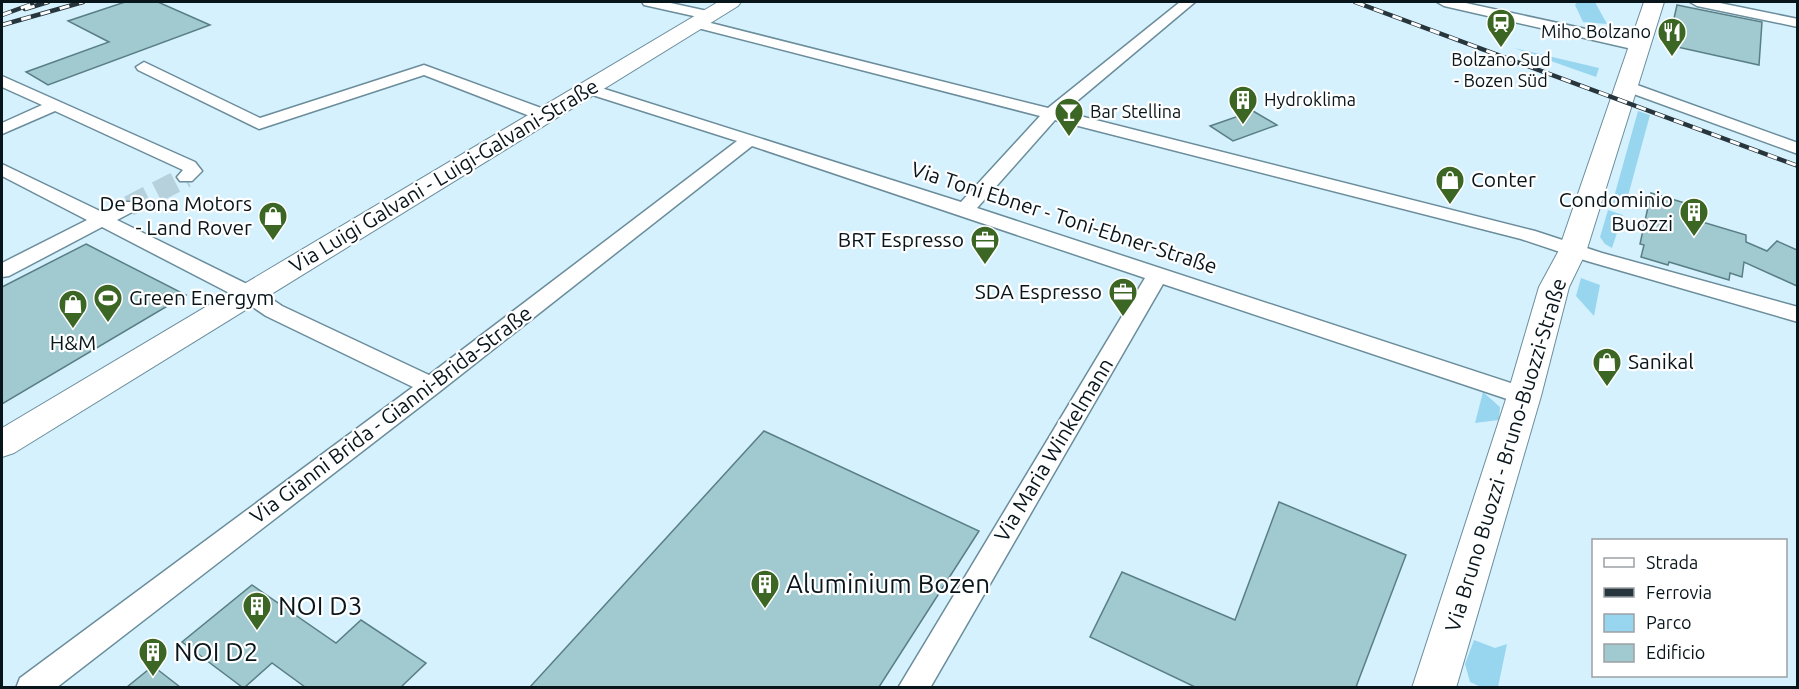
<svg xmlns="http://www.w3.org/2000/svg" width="1799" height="689" viewBox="0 0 1799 689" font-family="Ubuntu,sans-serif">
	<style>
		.green { fill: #98d6f0 }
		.building { fill: #a1c9d0; stroke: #597f85; stroke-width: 1.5 }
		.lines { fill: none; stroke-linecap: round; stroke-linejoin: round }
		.street-tunnel { stroke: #b6d0dc; stroke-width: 21; stroke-dasharray: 21 10; stroke-linecap: butt }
		.street-casing { stroke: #6b8d9b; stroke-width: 3 }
		.secondary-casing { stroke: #6b8d9b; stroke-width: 2 }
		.street { fill: #fff; fill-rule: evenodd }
		.secondary { fill: #fff; fill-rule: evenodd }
		.rail-casing { stroke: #27363d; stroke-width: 4.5 }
		.rail { stroke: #fff; stroke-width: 3; stroke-dasharray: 10; stroke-linecap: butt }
		.labels { text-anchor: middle; stroke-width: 4.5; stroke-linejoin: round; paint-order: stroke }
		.far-poi-label { font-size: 18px; fill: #08151b; stroke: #fff; text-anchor: start }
		.street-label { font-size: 21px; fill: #08151b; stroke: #fff }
		.poi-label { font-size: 21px; fill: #08151b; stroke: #fff; text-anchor: end }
		.near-poi-label { font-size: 26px; fill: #08151b; stroke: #fff; text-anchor: start }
	</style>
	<rect width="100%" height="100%" fill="#d5f1fe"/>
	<path class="green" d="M1577,2H1595L1607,24L1583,22L1575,5Z
		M1514,48L1599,68L1596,77Z
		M1638,111L1650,115L1625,207L1612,204Z
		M1608,210L1623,215L1612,248L1605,244L1600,237Z
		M1581,278L1600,285L1594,316L1576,296Z
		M1483,392L1500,407L1499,420L1475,423Z
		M1474,640L1495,648L1507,644L1498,687H1481L1470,682L1465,664Z"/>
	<path class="building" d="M125,2H158L210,25L48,85L26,72L109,42L68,21Z
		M1677,5L1762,22L1759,65L1668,45Z
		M1253,111L1277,125L1233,141L1210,126Z
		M1651,193L1702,208L1699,221L1746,235V242L1767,251L1777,241L1797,250V286L1744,262L1742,277L1730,273L1729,280L1669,262L1668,265L1641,257L1644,245L1640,244Z
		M86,244L186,295L2,404V287Z
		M764,431L979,531L879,687H530Z
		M1279,502L1406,555L1356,687H1195L1090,637L1122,572L1235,620Z
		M252,585L336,643L361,620L426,663L401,687H305L272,663L245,687H242L182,642Z
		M153,666L180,687H127Z"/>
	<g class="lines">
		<path class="street-tunnel" d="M129,206L186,177"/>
		<g class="street-casing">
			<path id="street" d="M642,2H666L712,12L714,15L707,19L644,5Z
				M1180,2H1195L1064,112L1535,231L1602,253L1798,307V322L1587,261L1521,239L1055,120L977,208L1532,390L1536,396L1532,402L1524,405L1516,402L1163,284L930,688H898L1145,278L752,146L439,392L56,688H16L20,678L413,387L266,316L241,299L102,227L9,276L2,277V263L87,220L2,176V164L102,212L122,202H136L139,206L136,210L117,220L257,289L282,306L429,375L737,141L583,92L581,89L583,86H595L961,202L1040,116L690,26L688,23L690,20L695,19L1048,108Z
				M1437,2H1461L1641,41L1649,46L1641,51L1444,6Z
				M1690,2H1715L1798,19V27L1697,6Z
				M144,62L260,118L424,65L552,112L554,116L552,120H540L424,75L259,129L138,70L136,67Z
				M2,76L195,162L202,171L192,181H180L177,177L183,170L55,111L2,134V123L42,105L2,87Z
				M1626,81L1798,143V154L1620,89L1618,86Z"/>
		</g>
		<g class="secondary-casing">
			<path id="secondary" d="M718,2H741L738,6L14,453L2,457V428Z
				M1644,2H1664L1586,252L1569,287L1541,396L1456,688H1412L1507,396L1539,287L1558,252Z"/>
		</g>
		<use href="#street" class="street"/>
		<use href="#secondary" class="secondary"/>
		<g class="rail-casing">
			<path id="rail" d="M1355,2L1798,166
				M25,9L48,2
				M2,15L32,4
				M2,25L83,2"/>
		</g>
		<use href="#rail" class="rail"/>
	</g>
	<defs>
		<g id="station-pin" transform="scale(1.5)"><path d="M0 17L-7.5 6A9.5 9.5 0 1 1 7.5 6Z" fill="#3c6623" stroke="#fff"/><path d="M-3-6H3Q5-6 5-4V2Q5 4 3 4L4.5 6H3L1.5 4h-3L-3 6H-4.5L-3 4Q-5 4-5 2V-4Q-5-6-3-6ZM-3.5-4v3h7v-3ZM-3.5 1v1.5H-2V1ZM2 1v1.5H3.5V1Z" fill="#fff"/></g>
		<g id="restaurant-pin" transform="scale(1.5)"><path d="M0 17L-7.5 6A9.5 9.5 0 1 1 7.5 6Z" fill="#3c6623" stroke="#fff"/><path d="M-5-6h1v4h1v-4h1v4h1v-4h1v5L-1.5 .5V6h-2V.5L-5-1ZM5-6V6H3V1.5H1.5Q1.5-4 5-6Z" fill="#fff"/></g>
		<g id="building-pin" transform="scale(1.5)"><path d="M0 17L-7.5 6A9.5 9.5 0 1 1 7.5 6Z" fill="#3c6623" stroke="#fff"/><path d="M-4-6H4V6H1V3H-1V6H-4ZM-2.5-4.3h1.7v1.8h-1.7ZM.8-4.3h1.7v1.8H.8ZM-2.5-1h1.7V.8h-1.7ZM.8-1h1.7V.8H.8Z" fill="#fff"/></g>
		<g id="bar-pin" transform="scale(1.5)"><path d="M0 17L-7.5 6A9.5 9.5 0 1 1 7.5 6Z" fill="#3c6623" stroke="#fff"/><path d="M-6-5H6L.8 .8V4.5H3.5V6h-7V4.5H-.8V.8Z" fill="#fff"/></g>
		<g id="shop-pin" transform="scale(1.5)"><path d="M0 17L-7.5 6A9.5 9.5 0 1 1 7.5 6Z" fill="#3c6623" stroke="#fff"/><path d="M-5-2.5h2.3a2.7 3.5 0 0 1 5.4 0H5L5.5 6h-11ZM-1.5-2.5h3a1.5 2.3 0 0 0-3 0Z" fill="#fff"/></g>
		<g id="office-pin" transform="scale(1.5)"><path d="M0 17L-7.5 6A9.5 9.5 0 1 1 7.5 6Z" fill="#3c6623" stroke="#fff"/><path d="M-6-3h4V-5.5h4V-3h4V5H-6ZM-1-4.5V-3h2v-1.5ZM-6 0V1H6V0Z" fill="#fff"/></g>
		<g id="stadium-pin" transform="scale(1.5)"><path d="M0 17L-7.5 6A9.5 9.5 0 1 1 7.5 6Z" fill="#3c6623" stroke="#fff"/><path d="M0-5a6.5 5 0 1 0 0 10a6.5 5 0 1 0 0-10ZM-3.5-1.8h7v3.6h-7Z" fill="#fff"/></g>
	</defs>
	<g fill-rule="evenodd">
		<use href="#station-pin" x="1501" y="23"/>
		<use href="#restaurant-pin" x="1672" y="32"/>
		<use href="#building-pin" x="1243" y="100"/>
		<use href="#bar-pin" x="1069" y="112"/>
		<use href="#shop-pin" x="1450" y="180"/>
		<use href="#building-pin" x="1694" y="212"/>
		<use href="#shop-pin" x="273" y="216"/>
		<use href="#office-pin" x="985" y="240"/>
		<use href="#office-pin" x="1123" y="292"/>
		<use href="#stadium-pin" x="108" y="298"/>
		<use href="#shop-pin" x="73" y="304"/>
		<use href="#shop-pin" x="1607" y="362"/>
		<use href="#building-pin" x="765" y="584"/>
		<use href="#building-pin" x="257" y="606"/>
		<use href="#building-pin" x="153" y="652"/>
	</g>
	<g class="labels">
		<g class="far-poi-label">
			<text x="1651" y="38" text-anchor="end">Miho Bolzano</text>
			<text x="1501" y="66" text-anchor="middle">Bolzano Sud<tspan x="1501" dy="21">- Bozen Süd</tspan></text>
			<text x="1264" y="106">Hydroklima</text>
			<text x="1090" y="118">Bar Stellina</text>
		</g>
		<g class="street-label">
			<text transform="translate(444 176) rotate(-31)" y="7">Via Luigi Galvani - Luigi-Galvani-Straße</text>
			<text transform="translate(1064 218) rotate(18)" y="7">Via Toni Ebner - Toni-Ebner-Straße</text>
			<text transform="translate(391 415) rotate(-37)" y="7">Via Gianni Brida - Gianni-Brida-Straße</text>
			<text transform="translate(1054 450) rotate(-59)" y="7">Via Maria Winkelmann</text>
			<text transform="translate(1506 455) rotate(-73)" y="7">Via Bruno Buozzi - Bruno-Buozzi-Straße</text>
		</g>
		<g class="poi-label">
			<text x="1471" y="187" text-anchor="start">Conter</text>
			<text x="1673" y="207">Condominio<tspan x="1673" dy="24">Buozzi</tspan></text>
			<text x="252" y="211">De Bona Motors<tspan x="252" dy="24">- Land Rover</tspan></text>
			<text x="964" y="247">BRT Espresso</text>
			<text x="1102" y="299">SDA Espresso</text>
			<text x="129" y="305" text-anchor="start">Green Energym</text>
			<text x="73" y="350" text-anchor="middle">H&amp;M</text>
			<text x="1628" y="369" text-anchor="start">Sanikal</text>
		</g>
		<g class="near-poi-label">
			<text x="786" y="593">Aluminium Bozen</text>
			<text x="278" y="615">NOI D3</text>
			<text x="174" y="661">NOI D2</text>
		</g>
	</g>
	<rect width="1799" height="689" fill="none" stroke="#08151b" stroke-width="6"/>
	<rect x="1592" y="539" width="195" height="138" fill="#ffffff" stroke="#9ca1a4" stroke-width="1.5"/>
	<rect x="1604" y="558" width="30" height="9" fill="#ffffff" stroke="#9ca1a4" stroke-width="1.5"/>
	<text x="1646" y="569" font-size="18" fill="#08151b">Strada</text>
	<rect x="1604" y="588" width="30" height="9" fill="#27363d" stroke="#9ca1a4" stroke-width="1.5"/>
	<text x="1646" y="599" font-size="18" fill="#08151b">Ferrovia</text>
	<rect x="1604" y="614" width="30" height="18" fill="#98d6f0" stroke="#9ca1a4" stroke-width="1.5"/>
	<text x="1646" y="629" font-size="18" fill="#08151b">Parco</text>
	<rect x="1604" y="644" width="30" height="18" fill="#a1c9d0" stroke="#9ca1a4" stroke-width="1.5"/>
	<text x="1646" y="659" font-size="18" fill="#08151b">Edificio</text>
</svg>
